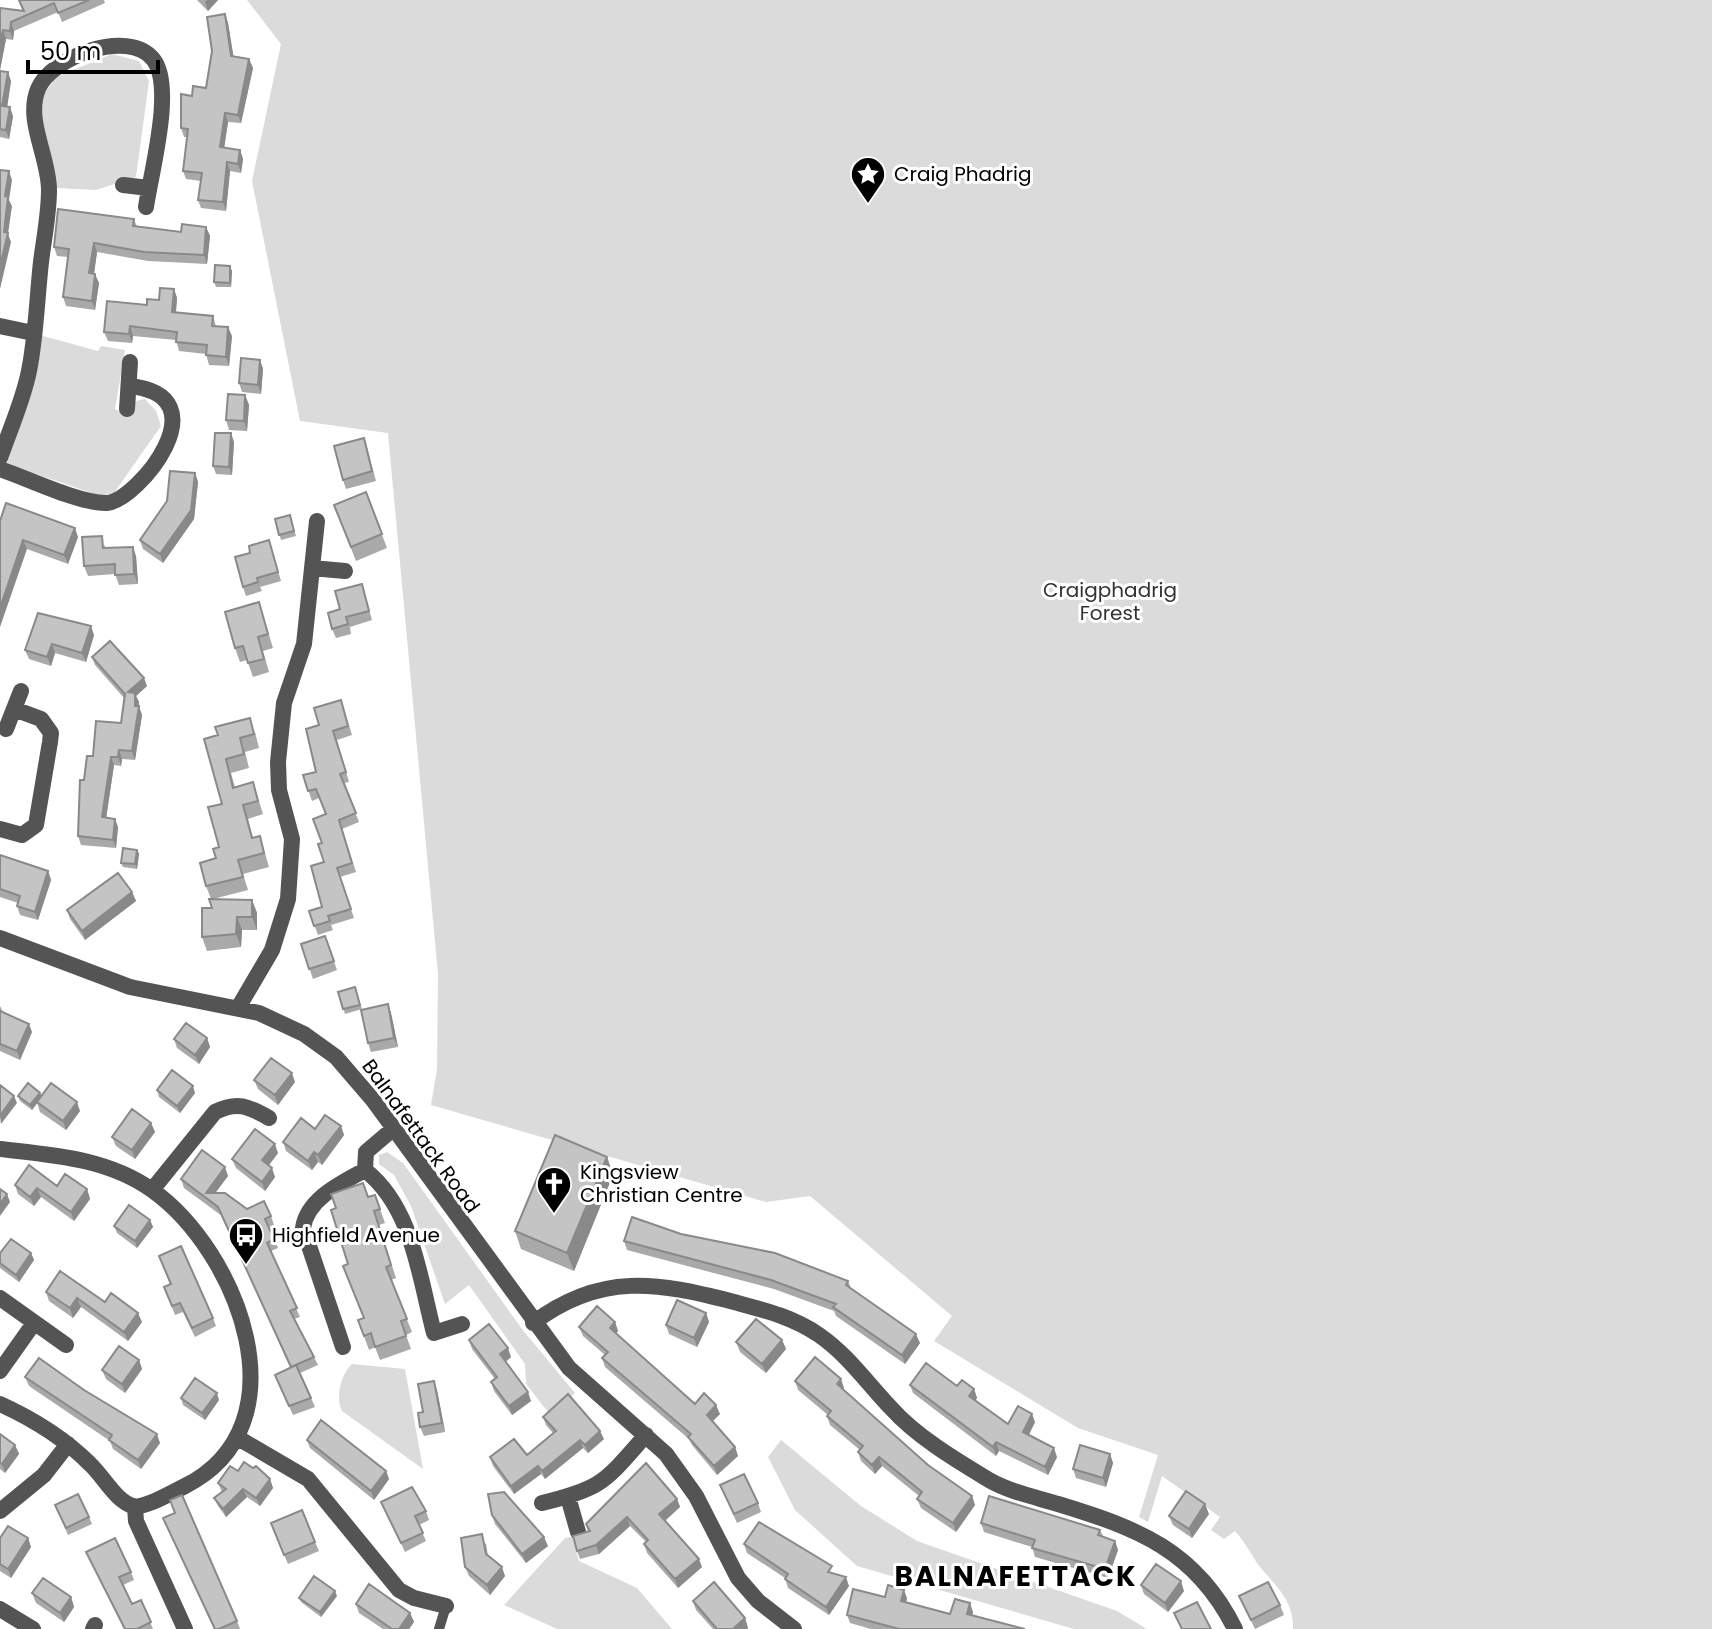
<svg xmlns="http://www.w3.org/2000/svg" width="1712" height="1629" viewBox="0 0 1712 1629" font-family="Poppins,sans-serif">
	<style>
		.green { fill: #dbdbdb }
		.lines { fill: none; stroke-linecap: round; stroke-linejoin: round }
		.lane { stroke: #545454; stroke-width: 10 }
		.street { stroke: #545454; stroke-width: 16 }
		.wall { fill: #a9a9a9 }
		.shaded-wall { fill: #898989 }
		.building { fill: #c4c4c4; stroke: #898989; stroke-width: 2 }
		.labels { text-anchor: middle; stroke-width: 6; stroke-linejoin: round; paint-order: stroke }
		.poi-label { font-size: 20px; fill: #000; stroke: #fff; text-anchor: start }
		.park-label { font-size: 20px; fill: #323232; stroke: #fff }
		.street-label { font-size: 20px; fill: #000; stroke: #fff }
		.district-label { font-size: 28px; font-weight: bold; letter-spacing: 2px; fill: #000; stroke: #fff }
	</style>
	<rect width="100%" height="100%" fill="#fff"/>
	<path class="green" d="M247,0H1712V1629H1293C1294,1599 1274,1585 1257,1563C1250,1552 1244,1541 1235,1531L1224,1539L1211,1530L1220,1517L1162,1476L1148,1522L1139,1517L1158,1455L1078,1428L934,1341L952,1316L810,1196L766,1202L431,1105L437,1069L438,974L388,433L300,421L252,181L281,44Z
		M112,54L139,61L149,81L136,177L96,190L55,188L38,103L56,77Z
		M36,334L98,351L101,346L125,350L115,409L127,415L136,401L145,399L156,411L161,426L114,493L100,496L7,464Z
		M387,1152L403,1163L522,1329L575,1393L551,1416L526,1384L525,1364L469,1285L445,1304L411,1206L394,1175L379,1164V1155Z
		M352,1364L405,1369L423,1469L342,1411C335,1397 341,1374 352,1364Z
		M781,1440L861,1506L917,1541L1117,1611L1147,1629H1074L857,1566L795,1510L768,1457Z
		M572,1537L579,1561L637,1588L672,1629H557L504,1605L565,1538Z"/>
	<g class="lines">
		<path class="lane" d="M439,1629L446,1606"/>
		<path class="street" d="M123,185L149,188
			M0,326L33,333
			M127,409L130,362
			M0,458C10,429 23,401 29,371C36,336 37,298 41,262C44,238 49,214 49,190C49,157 25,120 38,89C51,57 128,28 153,59C175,86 151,172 146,207
			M0,469C27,478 80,504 107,503C138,500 224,395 129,386
			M312,568L345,571
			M6,729L21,691
			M0,829L22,835L36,825L50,742L51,733L41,719L14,709
			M0,938L130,987L259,1013L304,1034L336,1057L373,1100L569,1368L666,1454L696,1496L738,1578L758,1601L794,1629
			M238,1008L272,950L288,899L292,839L279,790L278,762L284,703L304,644L317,521
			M393,1129L366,1152L365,1170C413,1208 419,1276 434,1333L462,1324
			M0,1149C52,1155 107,1158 152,1190C238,1251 306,1425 185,1486C169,1494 153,1504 135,1507
			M152,1190L215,1112C237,1101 248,1106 269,1118
			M0,1298L66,1345
			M533,1323C601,1272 657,1282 734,1302C764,1310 793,1317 819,1335C848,1355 867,1383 891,1408C917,1437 956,1460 989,1480C1010,1492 1035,1497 1058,1504C1137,1528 1196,1550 1235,1629
			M343,1347L303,1228C307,1199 341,1183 365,1170
			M0,1371L34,1323
			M0,1404C33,1419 64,1438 90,1464C105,1478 115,1501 135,1507
			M238,1438L308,1479L399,1590L414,1598L446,1606
			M568,1497L578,1532
			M542,1503C604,1488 605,1481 646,1435
			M135,1507L136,1521L185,1629
			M0,1511L44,1475L68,1444
			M0,1609L33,1629
			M93,1629L95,1625"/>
	</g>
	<path class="wall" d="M18,0H104L105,3L62,22L58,12L14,31L13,40L6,39L0,70V8L23,11Z
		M197,0H218L208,11Z
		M225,14L228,23L233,57L249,59L253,68L241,123L228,122L224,148L240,150L243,159L241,173L230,171L226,211L201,208L198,200L201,181L186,179L183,171L187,137H184L181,128L192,96L206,88Z
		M0,71L11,81L7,107L13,116L9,139L0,137Z
		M134,219L137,227L181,232L206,227L210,236L207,264L148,261L97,252L94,273L99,283L95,310L66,306L63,297L68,257L57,256L54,247Z
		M232,271L231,287H216L214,282Z
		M174,289L177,298L176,313L213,316L216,326L232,336L229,366L209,365L206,354L179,351L176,340L133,336L132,343L108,341L104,332L147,305L159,300Z
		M260,360L263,369L261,394L242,392L239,383Z
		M245,395L249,405L247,431L229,430L226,420Z
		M234,442L232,475L216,474L213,466Z
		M367,447L376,481L346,489L343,480Z
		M195,473L198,482L194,519L163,563L143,549L140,540Z
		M366,492L387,548L356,561L334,505Z
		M290,515L296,536L281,540L275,519Z
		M0,521L78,537L68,564L27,549Z
		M105,545V548L136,556L138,584L119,585L115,574L88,576L84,566Z
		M272,549L281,581L260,587L262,591L246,596L243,587Z
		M362,584L372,620L350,627L351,634L336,638L332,629L340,609Z
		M259,602L273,648L263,651L269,672L253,677L247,660L240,662L235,648Z
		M94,635L86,662L55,653L51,666L29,659L25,650Z
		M92,657L147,686L136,696L139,702L138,706L142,715L135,760L122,759L121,766L114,765L106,818L118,827L116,848L81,845L78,836L84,780L93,756L121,723L124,698L95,665Z
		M344,709L352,735L337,740L349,782L344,783L359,822L342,829L356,872L340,877L354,918L331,925L333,930L318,935L309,911L322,907L324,862L322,843L325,814L319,798L312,801L303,775L316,772L319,725Z
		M255,732L259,748L245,752L249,768L231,773L235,787L253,782L263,814L248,819L253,838L260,836L269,867L243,874L248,890L213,899L252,900L257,913V930H242L241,947L207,951L202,937L212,908L211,899L206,886L219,847L222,804L204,739Z
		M137,850L139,854L137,869L123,867L121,863Z
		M0,855L48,871L51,880L38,920L20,915L17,906L18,903L0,897Z
		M132,892L136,901L85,940L70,919L67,910Z
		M325,936L337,970L313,979L301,944Z
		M355,987L362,1009L345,1014L338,992Z
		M388,1004L391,1013L398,1047L371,1052L368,1043Z
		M0,1006L3,1012L32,1032L20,1060L0,1051Z
		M207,1038L210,1047L199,1064L177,1048L174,1039Z
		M254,1080L295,1082L278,1105L258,1089Z
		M157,1090L195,1093L180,1113L159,1097Z
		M40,1093L41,1096L80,1111L66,1130L40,1112L37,1103L32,1110L20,1101L18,1096Z
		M151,1123L155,1132L135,1159L116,1146L112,1137Z
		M341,1126L344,1135L322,1165L318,1162L312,1170L286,1151L283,1142L315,1129Z
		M278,1153L269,1165L275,1177L265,1191L236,1168L232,1159Z
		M607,1157L613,1175L574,1271L521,1249L515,1231Z
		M228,1176L215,1193L247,1209L271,1216L274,1225L269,1227L278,1248L271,1251L300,1317L294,1319L314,1357L318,1365L300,1373L315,1407L293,1415L275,1375L290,1367L222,1216L184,1188L181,1179Z
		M15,1185L57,1186L87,1189L90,1199L74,1221L41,1197L34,1206L18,1194Z
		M375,1195L385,1223L379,1225L396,1278L391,1280L412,1332L406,1335L411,1349L380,1360L375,1347L369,1350L358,1320L363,1318L369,1197Z
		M150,1220L153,1227L137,1248L117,1233L114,1226Z
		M681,1234L848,1281L851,1288L920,1343L905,1364L836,1316L834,1311L774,1289L627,1250L624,1241Z
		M0,1253H31L34,1260L19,1282L0,1268Z
		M159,1256L213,1318L216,1326L195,1337L183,1312L175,1315L164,1287L170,1284Z
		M46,1292L105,1302L142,1322L128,1341L81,1307L73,1318L49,1301Z
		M706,1313L709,1322L697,1347L669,1334L666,1325Z
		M615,1322L618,1331L616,1334L695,1404L720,1414L712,1421L735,1447L738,1456L717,1475L692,1445L689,1439L605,1367L602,1358L605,1355L583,1336L579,1327Z
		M469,1340L511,1357L506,1362L531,1401L512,1415L494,1391L491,1382L495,1379L472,1349Z
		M782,1340L786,1349L766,1373L740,1352L736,1342Z
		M139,1360L142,1369L125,1393L106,1379L102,1370Z
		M25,1377L84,1390L160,1443L141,1469L113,1449L110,1441L29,1386Z
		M795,1381L844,1388L843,1389L928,1465L972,1496L975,1505L956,1532L921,1508L917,1499L919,1496L882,1466L875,1474L861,1461L858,1452L860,1450L830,1425L827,1416L828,1415L798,1390Z
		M910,1385L957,1386L974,1389L977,1398L975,1401L1008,1424L1035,1422L1029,1435L1057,1457L1048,1475L999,1451L996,1456L913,1393Z
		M437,1390L445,1432L424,1436L420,1427L423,1412Z
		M181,1398L219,1400L205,1420L183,1405Z
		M543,1417L604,1439L588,1453L583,1448L545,1479L541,1474L514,1494L493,1466L490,1457L527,1455L553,1433L546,1425Z
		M0,1434L15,1445L19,1454L5,1473L0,1469Z
		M307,1440L386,1471L389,1479L374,1500L310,1448Z
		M1110,1454L1113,1463L1106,1487L1076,1478L1073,1469Z
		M238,1471L270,1479L273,1488L260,1506L247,1497L226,1517L218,1506L214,1498L222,1492L218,1483Z
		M720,1485L758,1503L761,1512L737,1523Z
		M677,1499L680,1507L665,1521L702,1567L678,1588L647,1553L644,1544L646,1542L630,1526L599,1554L580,1559L577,1551L588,1532L586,1524Z
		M381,1502L426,1511L429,1520L419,1525L426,1541L405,1552Z
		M55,1505L89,1517L92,1524L68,1535Z
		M1209,1514L1192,1538L1173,1525L1169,1516Z
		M492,1515L548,1546L526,1563L495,1524Z
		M163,1518L237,1621L240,1629H214Z
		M981,1523L1100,1530L1103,1536L1115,1541L1118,1550L1108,1578L1035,1557L1032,1547L984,1532Z
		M274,1532L315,1542L319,1551L288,1564Z
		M0,1538H28L31,1547L11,1578L0,1571Z
		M486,1543L488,1556L505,1576L490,1595L469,1576L465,1567Z
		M744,1544L835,1574L849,1586L829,1615L788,1588L785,1578L747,1553Z
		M86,1552L131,1572L134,1580L123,1585L132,1604L141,1600L153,1629H124Z
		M1141,1585L1184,1591L1168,1612L1144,1594Z
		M32,1593L71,1597L74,1607L64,1622L36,1603Z
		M337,1596L321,1617L301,1602L299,1598Z
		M1239,1596L1280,1605L1284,1615L1255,1629Z
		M885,1597L907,1598L906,1603L950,1614L973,1612L972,1615L1025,1629H871L850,1623L847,1615Z
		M693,1601L745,1618L748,1628L747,1629H713L696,1610Z
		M356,1604L410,1613L414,1622L409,1629H383L359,1613Z"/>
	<path class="shaded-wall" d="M207,0H218L208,11L205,2Z
		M225,14L228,23L235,65L231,56Z
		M11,22L14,31L13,40L10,31Z
		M3,30L6,39L0,70V44Z
		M249,59L253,68L241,123L238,115Z
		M8,72L11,81L6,115L2,106Z
		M10,107L13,116L9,139L6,130Z
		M225,113L228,122L223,156L220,147Z
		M240,150L243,159L241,173L238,164Z
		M227,162L230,171L226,211L223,202Z
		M9,171L12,180L9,200L12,206L8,234L11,242L0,289V266L4,232L5,196Z
		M206,227L210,236L207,264L204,255Z
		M94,243L97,252L93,282L89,273Z
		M230,266L232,271L231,287L230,283Z
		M95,274L99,283L95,310L92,301Z
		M174,289L177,298L175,321L172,312Z
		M130,326L133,336L132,343L129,334Z
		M228,327L232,336L229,366L226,357Z
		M260,360L263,369L261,394L258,385Z
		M245,395L249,405L247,431L244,421Z
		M231,433L234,442L232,475L229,467Z
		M195,473L198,482L194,519L163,563L160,554Z
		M75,528L78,537L68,564L64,555Z
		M23,540L27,549L0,627V608Z
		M133,547L136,556L138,584L134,574Z
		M91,626L94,635L86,662L82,653Z
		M52,644L55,653L51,666L47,657Z
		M144,678L147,686L136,696L139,702L138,712L139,706L142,715L135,760L132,751L128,692Z
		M119,750L122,759L121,766L118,757Z
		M111,757L114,765L105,826L102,817Z
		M115,819L118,827L116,848L113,840Z
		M137,850L139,854L137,869L135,864Z
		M48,871L51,880L38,920L35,912Z
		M132,892L136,901L85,940L82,931Z
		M252,900L257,913V930L252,917Z
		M237,917L242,930L241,947L236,934Z
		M388,1004L391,1013L398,1047L394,1038Z
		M29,1024L32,1032L20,1060L17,1051Z
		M207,1038L210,1047L199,1064L195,1055Z
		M292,1073L295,1082L278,1105L275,1095Z
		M193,1086L195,1093L180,1113L177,1106Z
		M40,1093L42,1097L32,1110L30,1105Z
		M14,1096L17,1103L1,1124L0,1116Z
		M77,1102L80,1111L66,1130L63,1121Z
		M151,1123L155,1132L135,1159L132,1150Z
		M341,1126L344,1135L322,1165L318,1155Z
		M275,1144L278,1153L266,1169L262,1160Z
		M314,1152L318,1162L312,1170L308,1161Z
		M607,1157L613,1175L574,1271L567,1253Z
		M225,1167L228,1176L210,1200L206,1193Z
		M272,1168L275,1177L265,1191L262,1182Z
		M37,1188L41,1197L34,1206L30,1197Z
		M87,1189L90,1199L74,1221L71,1212Z
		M7,1194L10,1202L0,1216V1204Z
		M150,1220L153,1227L137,1248L135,1241Z
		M31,1253L34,1260L19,1282L16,1275Z
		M77,1298L81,1307L73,1318L70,1308Z
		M138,1313L142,1322L128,1341L124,1332Z
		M706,1313L709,1322L697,1347L694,1338Z
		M615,1322L618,1331L613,1337L610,1328Z
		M916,1334L920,1343L905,1364L902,1355Z
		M782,1340L786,1349L766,1373L762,1364Z
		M508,1348L511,1357L503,1363L500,1354Z
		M139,1360L142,1369L125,1393L122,1384Z
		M841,1379L844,1388L840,1393L837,1384Z
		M434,1381L437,1390L445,1432L442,1423Z
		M974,1389L977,1398L972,1405L969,1396Z
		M528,1392L531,1401L512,1415L509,1406Z
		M217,1393L219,1400L205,1420L202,1413Z
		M716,1405L720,1414L710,1424L707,1415Z
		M1032,1414L1035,1422L1026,1440L1023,1432Z
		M600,1431L604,1439L588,1453L585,1445Z
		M157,1434L160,1443L141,1469L138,1460Z
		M580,1440L583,1448L545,1479L542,1471Z
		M996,1442L999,1451L996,1456L993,1447Z
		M15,1445L19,1454L5,1473L2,1464Z
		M735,1447L738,1456L717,1475L714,1466Z
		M1054,1448L1057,1457L1048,1475L1045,1467Z
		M1110,1454L1113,1463L1106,1487L1103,1478Z
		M879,1457L882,1466L875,1474L872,1465Z
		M538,1466L541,1474L514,1494L511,1486Z
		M386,1471L389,1479L374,1500L371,1491Z
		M270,1479L273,1488L260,1506L256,1498Z
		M243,1489L247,1497L226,1517L223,1509Z
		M972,1496L975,1505L956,1532L953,1523Z
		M677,1499L680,1507L662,1523L659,1514Z
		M1205,1504L1209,1514L1192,1538L1189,1529Z
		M627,1517L630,1526L599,1554L596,1545Z
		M544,1537L548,1546L526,1563L522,1554Z
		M28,1538L31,1547L11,1578L8,1569Z
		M1115,1541L1118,1550L1108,1578L1105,1569Z
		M699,1559L702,1567L678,1588L675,1579Z
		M502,1567L505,1576L490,1595L487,1585Z
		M846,1577L849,1586L829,1615L826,1607Z
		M1181,1581L1184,1591L1168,1612L1165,1603Z
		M904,1590L907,1598L904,1610L901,1601Z
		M335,1591L337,1596L321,1617L320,1612Z
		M71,1597L74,1607L64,1622L60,1613Z
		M970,1603L973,1612L970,1622L967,1614Z
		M410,1613L414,1622L409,1629H399Z
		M745,1618L748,1628L747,1629H733Z"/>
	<path class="building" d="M19,0H89L58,13L54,3L11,22L10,31L3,30L0,44V8L24,11Z
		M225,14L231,56L249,59L238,115L225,113L220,147L240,150L238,164L227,162L223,202L198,200L202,173L183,171L188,129L181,128V94L192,96L193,86L206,88L212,51L207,17Z
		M0,71L8,72L2,106L10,107L6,130L0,129Z
		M0,170L9,171L5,196L8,197L4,232L8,233L0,266Z
		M58,209L134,219L133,226L181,232L182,224L206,227L204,255L144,252L94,243L89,273L95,274L92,301L63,297L69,249L54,247Z
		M215,265L230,266V283L214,282Z
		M160,288L174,289L172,312L213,316L212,326L228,327L226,357L206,355L207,345L176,342L177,332L130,326L129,334L104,332L107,301L147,305V299L159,300Z
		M241,358L260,360L258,385L239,383Z
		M228,394L245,395L244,421L226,420Z
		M215,433H231L229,467L213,466Z
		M364,438L372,471L343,480L334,446Z
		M170,471L195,473L191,510L160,554L140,540L167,501Z
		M366,492L382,534L351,547L334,505Z
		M6,503L75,528L64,555L23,540L0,608V521Z
		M290,515L294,531L279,535L275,519Z
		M102,536L103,548L133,547L134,574L115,575V564L84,566L82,537Z
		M269,540L278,572L257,578L258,582L243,587L235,557L250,553L249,546Z
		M362,584L369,611L346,617L348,624L332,629L328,613L340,609L335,591Z
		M259,602L268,634L258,637L264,659L248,663L243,646L235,648L225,612Z
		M38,613L91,626L82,653L52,644L47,657L25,650Z
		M110,641L144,678L128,692L135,693V706H139L132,751L119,750L118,757H111L102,817L115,819L113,840L78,836L80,780H84L87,756H93L96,721L121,723L125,694L92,657Z
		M341,700L348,726L333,731L346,772L340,774L356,813L339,820L352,863L337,868L351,909L328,916L330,921L314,926L309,911L322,907L311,866L324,862L318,844L322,843L313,819L326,814L316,789L308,791L303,775L316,772L306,729L319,725L314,708Z
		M250,718L254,734L240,738L244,754L226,759L233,788L253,782L258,801L243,805L252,838L260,836L264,853L238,860L243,877L206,886L200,863L216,858L213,849L219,847L208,807L222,804L204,739L218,735L215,727Z
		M123,848L137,850L135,864L121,863Z
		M0,855L48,871L35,912L17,906L20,896L0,889Z
		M118,873L132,892L82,931L67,910Z
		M209,899L252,900V917H237L236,934L202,937V908H212Z
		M325,936L334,961L309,969L301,944Z
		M355,987L360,1005L343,1009L338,992Z
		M388,1004L394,1038L368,1043L361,1010Z
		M0,1011L29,1024L17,1051L0,1044Z
		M186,1023L207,1038L195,1055L174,1039Z
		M271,1058L292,1073L275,1095L254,1080Z
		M172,1070L193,1086L177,1106L157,1090Z
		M28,1083L40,1093L30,1105L18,1096Z
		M51,1083L77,1102L63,1121L37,1102Z
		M0,1085L14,1096L0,1116Z
		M132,1109L151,1123L132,1150L112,1137Z
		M325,1115L341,1126L318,1155L314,1152L308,1161L283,1142L301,1118L315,1129Z
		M255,1129L275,1144L262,1160L272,1168L262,1182L232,1159Z
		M555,1135L607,1157L567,1253L515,1231Z
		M202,1150L225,1167L206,1193H225L247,1209L264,1201L271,1216L265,1219L274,1239L267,1243L297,1308L290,1311L314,1357L291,1367L218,1207L181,1179Z
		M29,1165L57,1186L65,1174L87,1189L71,1212L37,1188L30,1197L15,1185Z
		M363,1183L368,1197L375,1195L380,1209L374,1211L391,1265L386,1267L407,1319L401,1321L406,1336L375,1347L371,1333L364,1336L358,1320L364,1318L343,1266L348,1264L331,1210L336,1208L331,1194Z
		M0,1189L7,1194L0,1204Z
		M129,1205L150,1220L135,1241L114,1226Z
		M632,1217L681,1234L775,1253L848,1281L846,1285L916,1334L902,1355L833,1307L836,1304L771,1280L624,1241Z
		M11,1239L31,1253L16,1275L0,1263V1253Z
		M181,1246L213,1318L192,1328L180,1303L172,1306L164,1287L171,1284L159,1256Z
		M60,1271L105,1302L111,1293L138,1313L124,1332L77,1298L70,1308L46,1292Z
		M677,1300L706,1313L694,1338L666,1325Z
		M597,1306L615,1322L610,1328L695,1404L704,1393L716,1405L707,1415L735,1447L714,1466L688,1437L691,1434L602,1358L608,1352L579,1327Z
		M756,1319L782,1340L762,1364L736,1342Z
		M489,1324L508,1348L500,1354L528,1392L509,1406L491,1382L497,1377L469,1340Z
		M119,1346L139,1360L122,1384L102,1370Z
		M815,1357L841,1379L837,1384L928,1465L972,1496L953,1523L917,1499L922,1492L879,1457L872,1465L858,1452L863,1446L827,1416L831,1411L795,1381Z
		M39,1358L84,1390L157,1434L138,1460L109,1440L112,1435L25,1377Z
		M926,1363L957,1386L962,1380L974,1389L969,1396L1008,1424L1018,1406L1032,1414L1023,1432L1054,1448L1045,1467L996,1442L993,1447L910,1385Z
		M296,1365L311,1398L289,1406L275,1375Z
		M195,1378L217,1393L202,1413L181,1398Z
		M434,1381L442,1423L420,1427L418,1413L423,1412L418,1384Z
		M568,1394L600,1431L585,1445L580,1440L542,1471L538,1466L511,1486L490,1457L514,1439L527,1455L556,1431L543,1417Z
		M321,1420L386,1471L371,1491L307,1440Z
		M0,1434L15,1445L2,1464L0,1463Z
		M1080,1445L1110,1454L1103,1478L1073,1469Z
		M244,1462L253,1468L256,1466L270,1479L256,1498L243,1489L223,1509L214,1498L226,1489L218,1483L230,1466L238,1471Z
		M646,1463L677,1499L659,1514L699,1559L675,1579L644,1544L648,1540L627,1517L596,1545L577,1551L573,1536L590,1531L586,1524Z
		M744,1474L758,1503L734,1514L720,1485Z
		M412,1487L426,1511L415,1516L423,1533L401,1543L381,1502Z
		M1186,1491L1205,1504L1189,1529L1169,1516Z
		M504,1492L544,1537L522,1554L492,1515L488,1494Z
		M78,1494L89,1517L66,1528L55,1505Z
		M182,1495L237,1621L219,1629H215L163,1518L175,1513L170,1500Z
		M989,1496L1100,1530L1098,1535L1115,1541L1105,1569L1032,1548L1035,1540L981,1523Z
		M302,1510L315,1542L284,1555L271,1523Z
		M759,1522L832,1566L828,1572L846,1577L826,1607L785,1579L788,1574L744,1544Z
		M8,1526L28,1538L8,1569L0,1564V1538Z
		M482,1534L486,1554L502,1567L487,1585L465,1567L461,1538Z
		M115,1538L131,1572L119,1577L132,1604L141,1600L151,1622L137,1629H125L86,1552Z
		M1156,1564L1181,1581L1165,1603L1141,1585Z
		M314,1576L335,1591L320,1612L299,1598Z
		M43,1578L71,1597L60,1613L32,1593Z
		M714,1582L745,1618L733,1629H717L693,1601Z
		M1268,1582L1280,1605L1251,1620L1239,1596Z
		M369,1584L410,1613L399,1629H392L356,1604Z
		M888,1585L904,1590L901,1601L950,1614L955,1599L970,1603L967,1614L1025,1629H899L847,1615L853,1589L885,1597Z
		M1197,1602L1211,1629H1182L1174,1613Z"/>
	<defs>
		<g id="sight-pin" transform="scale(1.8)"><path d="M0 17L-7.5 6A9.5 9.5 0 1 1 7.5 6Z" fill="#000" stroke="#fff"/><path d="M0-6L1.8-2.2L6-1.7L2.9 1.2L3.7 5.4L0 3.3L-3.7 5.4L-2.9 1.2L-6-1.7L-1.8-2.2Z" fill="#fff"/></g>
		<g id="church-pin" transform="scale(1.8)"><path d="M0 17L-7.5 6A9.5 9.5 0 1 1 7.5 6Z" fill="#000" stroke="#fff"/><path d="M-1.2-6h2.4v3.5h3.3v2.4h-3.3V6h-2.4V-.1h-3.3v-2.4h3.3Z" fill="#fff"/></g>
		<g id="bus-pin" transform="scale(1.8)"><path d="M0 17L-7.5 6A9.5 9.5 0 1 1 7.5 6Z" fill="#000" stroke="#fff"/><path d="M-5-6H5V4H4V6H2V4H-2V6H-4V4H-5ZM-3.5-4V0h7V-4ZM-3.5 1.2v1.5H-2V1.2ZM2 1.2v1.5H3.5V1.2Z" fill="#fff"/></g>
	</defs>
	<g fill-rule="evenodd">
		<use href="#sight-pin" x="868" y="174"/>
		<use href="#church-pin" x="554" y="1184"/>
		<use href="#bus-pin" x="246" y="1235"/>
	</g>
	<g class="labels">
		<g class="poi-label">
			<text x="894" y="181">Craig Phadrig</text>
			<text x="580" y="1179">Kingsview<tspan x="580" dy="23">Christian Centre</tspan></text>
			<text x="272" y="1242">Highfield Avenue</text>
		</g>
		<g class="park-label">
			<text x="1110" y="597">Craigphadrig<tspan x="1110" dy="23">Forest</tspan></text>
		</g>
		<g class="street-label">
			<text transform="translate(421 1136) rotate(54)" y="7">Balnafettack Road</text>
		</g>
		<g class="district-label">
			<text x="1016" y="1586">BALNAFETTACK</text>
		</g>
	</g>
	<path d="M28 60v12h130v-12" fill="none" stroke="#000000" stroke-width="4"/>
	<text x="40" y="60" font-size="24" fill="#000000" stroke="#ffffff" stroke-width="6" paint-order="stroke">50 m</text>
</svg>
